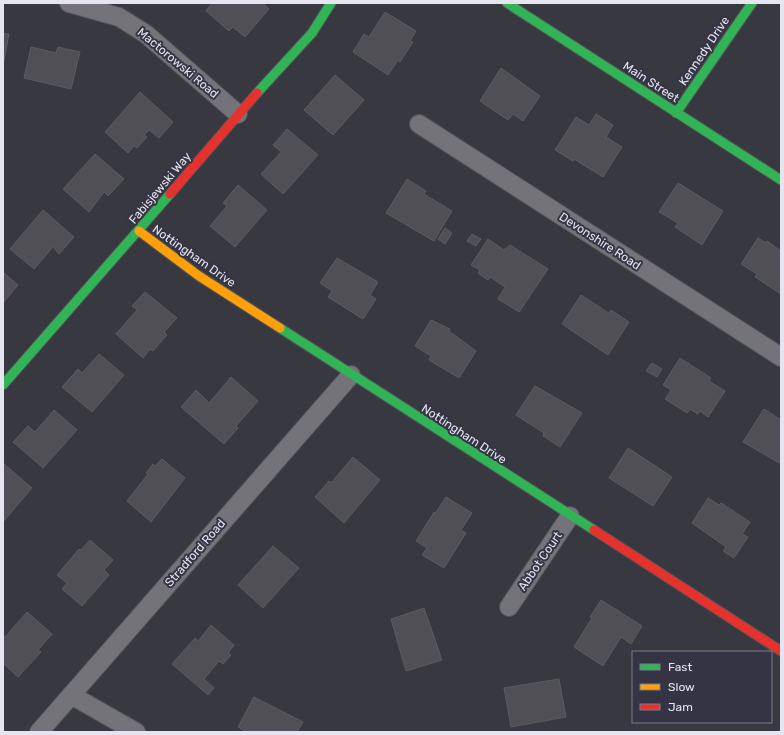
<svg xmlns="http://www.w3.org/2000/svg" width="784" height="735" viewBox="0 0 784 735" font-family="Rubik,sans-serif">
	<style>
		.building { fill: #4f4f55; stroke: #5b5b61 }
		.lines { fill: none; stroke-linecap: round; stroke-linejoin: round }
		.street-casing { stroke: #54545b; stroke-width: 20 }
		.fast-casing { stroke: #54545b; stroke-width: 11 }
		.slow-casing { stroke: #54545b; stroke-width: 11 }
		.jam-casing { stroke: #54545b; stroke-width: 11 }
		.street { stroke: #74737a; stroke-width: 18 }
		.fast { stroke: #30b455; stroke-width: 9 }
		.slow { stroke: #ff9f0a; stroke-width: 9 }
		.jam { stroke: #e5322d; stroke-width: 9 }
		.labels { text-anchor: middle; stroke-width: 4; stroke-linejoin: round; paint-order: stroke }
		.street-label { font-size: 12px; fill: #e5e4ef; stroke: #353444 }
	</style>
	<rect width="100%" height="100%" fill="#383840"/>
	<path class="building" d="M212,3H263L269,9L245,37L233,27L229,31L206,11Z
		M385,12L416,31L410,41L413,42L400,62L398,60L388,75L353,52L364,34L369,37Z
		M3,33L9,34L3,66Z
		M31,47L56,53L58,47L80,52L71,89L24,78Z
		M501,68L540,96L523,121L513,114L508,120L480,101Z
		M335,75L364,100L333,135L304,110Z
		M140,92L173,122L159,138L149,130L144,135L147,137L137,148L134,146L128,153L105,132Z
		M596,114L613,125L606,137L622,147L603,177L574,159L573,161L555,150L576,117L589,125Z
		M287,129L318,155L283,194L261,174L281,152L273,145Z
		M95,154L124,179L108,196L104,192L89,212L63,189Z
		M407,179L426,191L424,194L452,211L434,241L386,213Z
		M678,183L723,211L702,245L675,227L678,223L659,212Z
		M238,185L267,210L235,247L210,226L227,206L223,203Z
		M43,210L74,237L59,254L53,247L34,269L10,249Z
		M445,228L452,233L445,244L438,239Z
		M472,234L481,239L476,246L467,241Z
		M758,238L766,243L767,241L781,251V294L755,277L757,274L741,264Z
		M488,239L504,250L510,245L548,269L519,312L498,299L505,287L490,277L488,280L478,273L480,270L471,265Z
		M337,258L378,282L370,295L376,299L363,319L328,297L332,291L320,283Z
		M3,272L18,285L3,303Z
		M145,292L177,318L164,332L167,335L153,351L150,349L143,358L116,334L137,310L132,306Z
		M581,295L609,313L611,310L629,322L608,355L562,324Z
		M431,320L450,329L449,331L476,351L459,378L429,360L431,356L415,346Z
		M99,354L124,375L92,412L62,387L78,369L82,373Z
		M680,358L711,378L709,381L725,391L708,417L700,411L698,414L690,409L687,413L665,399L671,390L663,385Z
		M652,363L662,369L657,377L646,371Z
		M231,377L258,401L236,426L238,428L224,444L181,407L196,390L209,403Z
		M535,386L582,413L560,447L543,436L544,433L516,415Z
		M764,409L781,420V464L743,442Z
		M54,410L77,430L43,468L13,442L28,426L35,432Z
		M628,448L672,477L653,506L609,478Z
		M353,457L380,480L344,523L315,497L329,481L331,483Z
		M162,459L185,478L151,522L127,501L148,474L146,473L153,464L155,466Z
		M3,463L32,488L3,522Z
		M446,497L472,513L461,530L466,533L444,568L422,555L427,548L416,541L434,512L435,514Z
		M708,498L719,505L721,503L750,522L742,534L748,537L734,558L723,551L726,547L692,523Z
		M90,540L113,560L104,570L109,575L82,606L62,589L67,583L57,575L79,549L81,550Z
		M273,546L299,568L263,608L238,585Z
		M601,600L642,626L631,644L621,637L603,666L574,647L592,618L590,617Z
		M424,608L442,660L406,671L391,619Z
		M27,612L52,634L38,650L41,652L18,677L3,663V636L5,637Z
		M211,625L234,645L228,653L231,655L223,664L219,661L204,679L214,688L208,695L172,664L195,638L198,641Z
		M559,679L566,717L511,727L504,688Z
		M254,697L303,722L297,732H247L238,727Z"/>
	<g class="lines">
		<g class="street-casing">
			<path id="street" d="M69,3L119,17L146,34L238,114
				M419,124L781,357
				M509,607L570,516
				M71,695L136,732
				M39,732L351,375"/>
		</g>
		<g class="fast-casing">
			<path id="fast" d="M507,3L781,180
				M257,93L312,33L331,3
				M676,113L752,3
				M280,328L594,530
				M3,385L170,194"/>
		</g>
		<g class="slow-casing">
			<path id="slow" d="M139,231L199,276L280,328"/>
		</g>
		<g class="jam-casing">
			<path id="jam" d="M170,194L257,93
				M594,530L781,651"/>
		</g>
		<use href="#street" class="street"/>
		<use href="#fast" class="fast"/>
		<use href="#slow" class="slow"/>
		<use href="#jam" class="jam"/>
	</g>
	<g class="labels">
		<g class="street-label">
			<text transform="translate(704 51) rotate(-56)" y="4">Kennedy Drive</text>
			<text transform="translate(178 63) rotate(40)" y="4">Mactorowski Road</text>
			<text transform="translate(651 82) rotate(33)" y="4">Main Street</text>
			<text transform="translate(160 188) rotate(-50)" y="4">Fabisjewski Way</text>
			<text transform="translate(600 241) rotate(33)" y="4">Devonshire Road</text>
			<text transform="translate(194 256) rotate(35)" y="4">Nottingham Drive</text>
			<text transform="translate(464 434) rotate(33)" y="4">Nottingham Drive</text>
			<text transform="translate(195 553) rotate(-49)" y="4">Stradford Road</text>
			<text transform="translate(540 561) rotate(-56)" y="4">Abbot Court</text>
		</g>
	</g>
	<rect width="784" height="735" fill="none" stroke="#e5e4ef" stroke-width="8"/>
	<rect x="632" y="651" width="140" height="72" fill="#353444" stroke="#7b7a88"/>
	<rect x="640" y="664" width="20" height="6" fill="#30b455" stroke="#7b7a88"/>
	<text x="668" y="671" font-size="12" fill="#e5e4ef">Fast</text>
	<rect x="640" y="684" width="20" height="6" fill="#ff9f0a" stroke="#7b7a88"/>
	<text x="668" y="691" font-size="12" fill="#e5e4ef">Slow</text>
	<rect x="640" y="704" width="20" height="6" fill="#e5322d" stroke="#7b7a88"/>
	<text x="668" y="711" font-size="12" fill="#e5e4ef">Jam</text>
</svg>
